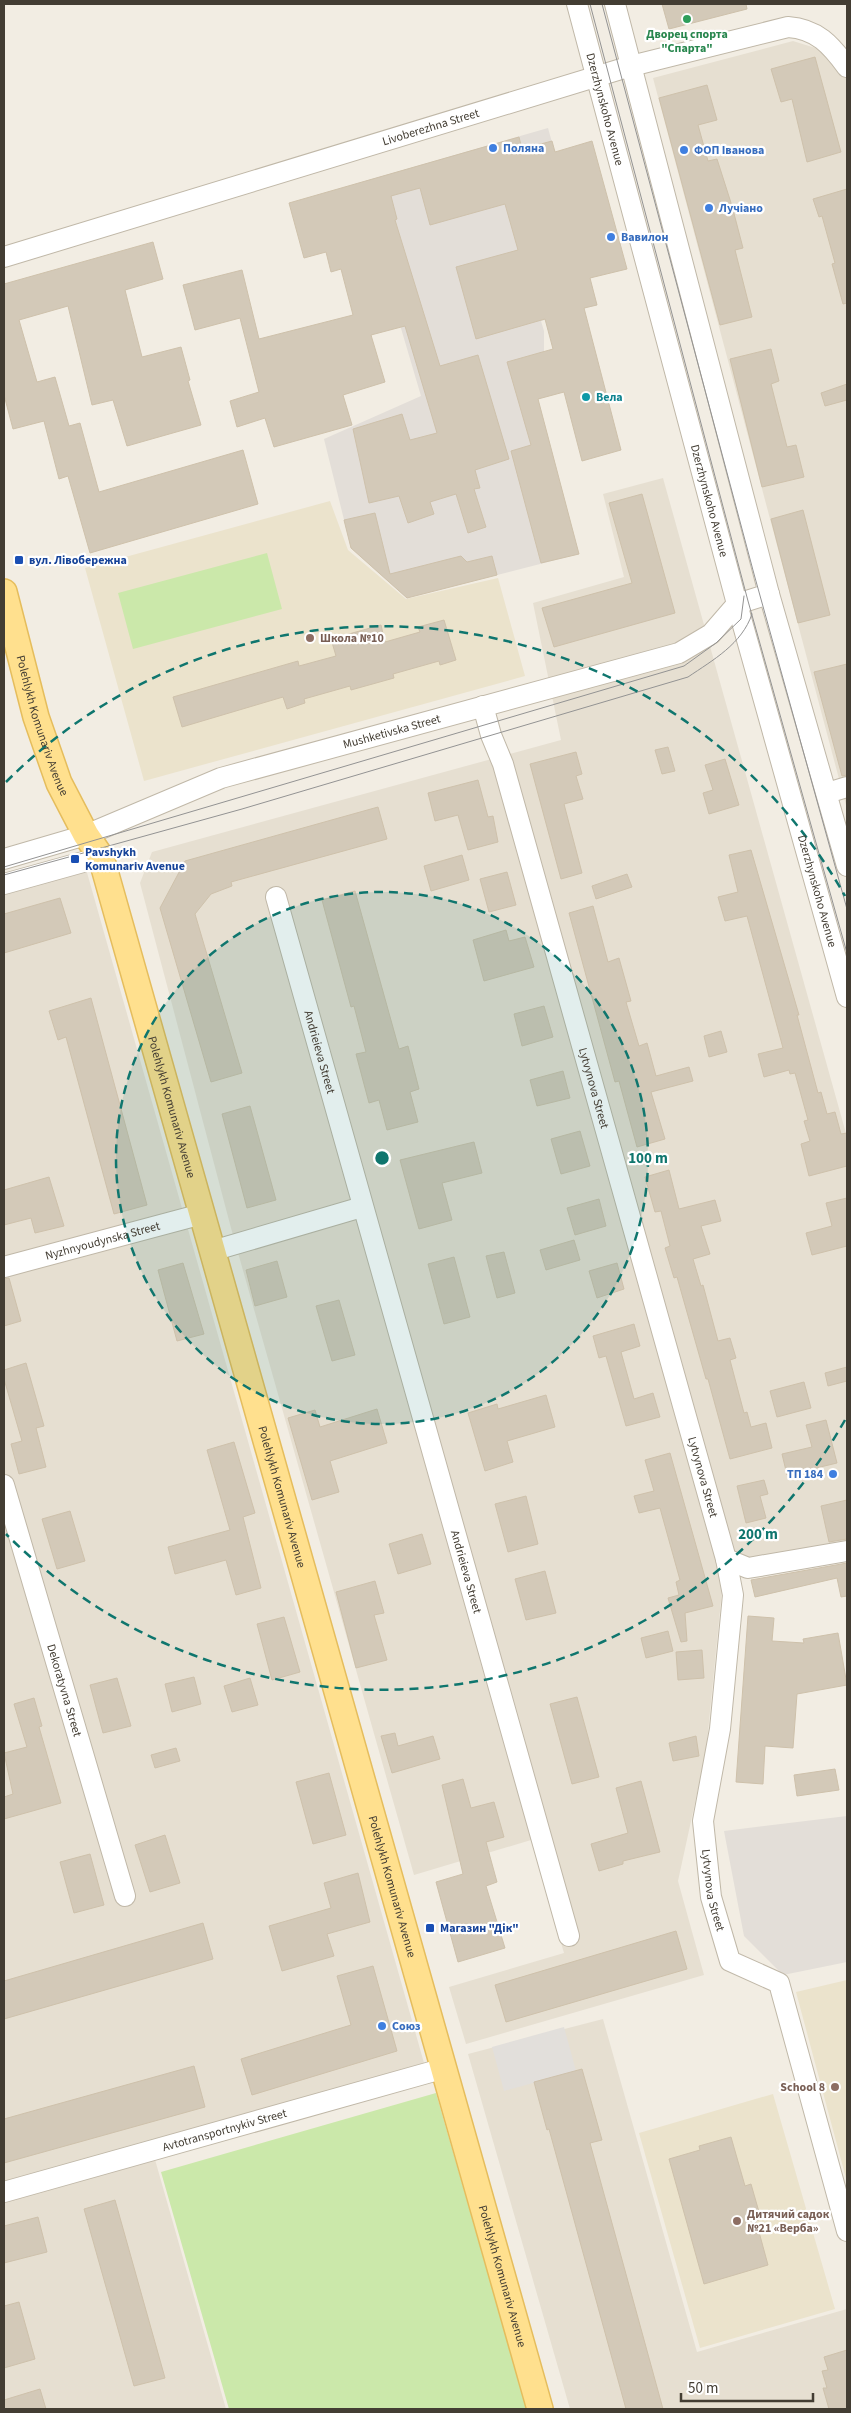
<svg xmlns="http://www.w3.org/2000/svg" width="851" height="2413" viewBox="0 0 851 2413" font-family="'Source Sans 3',sans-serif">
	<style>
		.residential { fill: #e6dfd1 }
		.industrial { fill: #e3ded8 }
		.education { fill: #ebe3cc }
		.green { fill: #cbe8aa }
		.parking { fill: #e2dfdb }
		.building { fill: #d3c9b8; stroke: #cec1ab }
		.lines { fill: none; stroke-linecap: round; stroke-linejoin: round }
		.minor-casing { stroke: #c0b8a8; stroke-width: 22 }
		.major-casing { stroke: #e5bd5d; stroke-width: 28 }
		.minor { stroke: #fff; stroke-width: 20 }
		.major { stroke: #ffe08e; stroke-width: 25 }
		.tram { stroke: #939393; stroke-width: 1 }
		.ring { fill: none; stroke: #0f766e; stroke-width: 2.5; stroke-dasharray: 9 6 }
		.leisure-dot { fill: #2e9e5b; stroke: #fff; stroke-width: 2 }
		.shop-dot { fill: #3f7fe0; stroke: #fff; stroke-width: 2 }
		.culture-dot { fill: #0f9aa8; stroke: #fff; stroke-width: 2 }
		.transit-dot { fill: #1a4fb4; stroke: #fff; stroke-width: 2 }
		.education-dot { fill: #8d6e63; stroke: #fff; stroke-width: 2 }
		.labels { text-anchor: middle; stroke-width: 4.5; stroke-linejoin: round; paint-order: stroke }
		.leisure-label { font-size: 12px; font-weight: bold; fill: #27864d; stroke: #fff }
		.street-label { font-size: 12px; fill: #433d33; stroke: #fff }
		.shop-label { font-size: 12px; font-weight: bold; fill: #366cbe; stroke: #fff; text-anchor: start }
		.culture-label { font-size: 12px; font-weight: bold; fill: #0d838f; stroke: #fff; text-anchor: start }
		.transit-label { font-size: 12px; font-weight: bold; fill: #164399; stroke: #fff; text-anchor: start }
		.education-label { font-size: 12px; font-weight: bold; fill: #785e54; stroke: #fff; text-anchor: start }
		.centre { fill: #0f766e; stroke: #fff; stroke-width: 2.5 }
		.ring-label { font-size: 15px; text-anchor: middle; font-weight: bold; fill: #0f766e; stroke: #fff; stroke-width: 4.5; stroke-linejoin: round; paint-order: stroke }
	</style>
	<rect width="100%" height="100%" fill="#f2ede3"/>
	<path class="residential" d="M793,41L822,50L842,75L847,77V809L653,78Z
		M663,478L847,1137V1547L723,1580L706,1752L678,1881L704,1975L466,2044L449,1987L564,1953L531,1840L414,1875L231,1228L140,883L152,852L561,740L533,603L624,577L603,494Z
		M86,869L424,2063L150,2142L226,2409H4V892Z
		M603,2019L697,2352L847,2309V2409H570L468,2054Z"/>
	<path class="industrial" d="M548,128L597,305L541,321L544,331V351L556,394L538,399L579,554L407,598L351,548L324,439L421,396L358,183Z
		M847,1816V1962L783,1975L744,1936L724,1831Z"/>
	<path class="education" d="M330,501L348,550L406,599L498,578L525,676L144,781L85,568Z
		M847,1980V2182L796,1992Z
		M773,2094L835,2309L700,2348L639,2133Z"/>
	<path class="green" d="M267,553L282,609L133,649L118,593Z
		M436,2093L527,2409H229L161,2172Z"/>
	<path class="parking" d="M564,2027L576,2071L504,2091L492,2047Z"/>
	<path class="building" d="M662,4H746L747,9L669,29Z
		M815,57L841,152L807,162L792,99L781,102L771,69Z
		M707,85L717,120L698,125L708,161L717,159L732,206L743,248L735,250L752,317L720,325L659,98Z
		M519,137L522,149L552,141L555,152L592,141L627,269L590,278L597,305L584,308L621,450L582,461L564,392L538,399L579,554L541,563L511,451L531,445L507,362L553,349L545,319L476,339L456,267L518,250L505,204L430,225L420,188L391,196L397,219L395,220L440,366L478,355L509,459L475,470L480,488L474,489L486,527L468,533L456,494L430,502L434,514L408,523L399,496L369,503L353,429L402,414L410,440L437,433L405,326L371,335L385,382L343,395L352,425L274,447L265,418L237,427L230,401L259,392L240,318L195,330L183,285L242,270L259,339L353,315L341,269L331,272L326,252L304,258L289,203Z
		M847,189V303L843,304L832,264L835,263L822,216L819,217L813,199Z
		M153,242L163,279L125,290L142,357L181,347L190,380L188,381L201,425L127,446L113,400L92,405L68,306L19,320L37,382L55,377L69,426L80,423L99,492L243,450L258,504L90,553L68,476L59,479L44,421L13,429L4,395V284Z
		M771,349L779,381L771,384L787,447L796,445L804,477L762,487L730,359Z
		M847,384V400L825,406L821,393Z
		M642,494L675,613L554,647L542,608L632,583L609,503Z
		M803,510L830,615L798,623L771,519Z
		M375,513L390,574L461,556L467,562L492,556L497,575L407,598L351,548L344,520Z
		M444,620L456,660L440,665L439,661L393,674L394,678L351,690L350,686L304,699L305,703L287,709L283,697L182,727L173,697L298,661L299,666L336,656L331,639L381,625L385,642L420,632L418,627Z
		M847,664V775L842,776L814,672Z
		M668,747L675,771L662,774L655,750Z
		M576,752L582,774L576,776L583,799L564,804L582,873L561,879L530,764Z
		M725,759L739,805L709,814L703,793L713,790L705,765Z
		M478,780L488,817L493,816L498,842L468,850L458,815L435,821L428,793Z
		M378,807L387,839L231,882L232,886L211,894L195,914L242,1073L211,1082L160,908L185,861Z
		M751,850L799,1015H797L818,1093L821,1092L827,1114L835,1112L841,1134L847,1133V1166L809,1176L801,1144L810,1141L804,1121L808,1120L795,1073L790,1074L789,1070L764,1077L758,1054L783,1048L747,916L725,921L718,897L738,892L729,855Z
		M462,855L469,880L431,891L424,866Z
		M507,872L516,905L489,912L480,879Z
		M627,874L632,887L596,899L592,886Z
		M355,891L399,1049L408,1046L419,1089L410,1092L418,1122L387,1130L379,1100L369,1103L356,1054L366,1052L354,1006L351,1007L322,900Z
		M60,898L71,933L4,953V914Z
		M593,906L608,962L619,958L631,1001L626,1002L639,1046L647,1043L656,1076L689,1067L693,1081L651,1092L665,1139L637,1147L619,1081L615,1082L569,913Z
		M506,930L509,941L525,937L534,967L484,981L473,940Z
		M91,998L147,1205L114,1214L66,1037L58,1040L49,1011Z
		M544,1006L553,1037L522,1046L514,1014Z
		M721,1031L727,1052L709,1057L704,1036Z
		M563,1071L570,1098L537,1106L530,1080Z
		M250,1106L276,1200L247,1208L222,1114Z
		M580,1131L590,1166L561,1174L551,1139Z
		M474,1142L482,1173L442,1183L452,1220L419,1229L400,1160Z
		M669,1170L679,1209L715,1200L721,1221L701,1226L710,1254L693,1259L701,1286L703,1285L718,1341L730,1338L736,1358L730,1360L744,1413L747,1412L751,1427L766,1423L772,1448L730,1459L708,1379H706L677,1277L674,1278L665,1248L670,1246L661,1211L655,1212L645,1177Z
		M49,1177L64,1226L35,1233L31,1218L4,1225V1190Z
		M847,1198V1246L812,1255L806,1233L832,1226L826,1203Z
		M599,1199L606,1226L575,1235L567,1208Z
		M574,1240L580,1260L546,1270L540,1250Z
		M504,1252L515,1293L497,1298L486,1256Z
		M454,1257L470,1317L444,1324L428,1264Z
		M277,1261L287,1297L255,1306L246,1270Z
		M183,1263L204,1334L177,1341L158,1270Z
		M617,1263L624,1289L597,1298L589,1271Z
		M9,1278L21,1321L4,1326V1279Z
		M339,1300L355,1355L332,1361L316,1306Z
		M634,1324L640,1346L621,1352L634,1399L653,1393L660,1417L626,1426L606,1356L599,1358L593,1336Z
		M26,1363L44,1426L36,1428L46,1467L19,1474L11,1444L22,1441L4,1379V1370Z
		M847,1367V1381L828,1386L825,1373Z
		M804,1382L811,1408L777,1417L770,1391Z
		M546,1395L555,1427L507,1441L513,1462L485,1471L468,1413L497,1404L498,1409Z
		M377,1409L387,1443L330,1461L339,1492L312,1500L288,1418L315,1410L320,1427Z
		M826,1420L837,1463L787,1475L782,1454L812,1447L806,1425Z
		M234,1442L255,1513L243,1517L261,1588L236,1595L226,1560L175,1574L168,1547L230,1530L207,1450Z
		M670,1453L713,1606L685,1613L687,1641L681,1642L668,1598L679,1595L676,1582L680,1580L660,1508L639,1513L634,1496L654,1491L645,1460Z
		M764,1480L768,1494L760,1496L766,1518L746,1523L737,1486Z
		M526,1496L538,1544L508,1552L495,1504Z
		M847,1500V1539L829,1542L821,1506Z
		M70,1511L85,1561L57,1569L42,1519Z
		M422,1534L431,1564L398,1574L389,1544Z
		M847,1563V1596L841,1597L837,1578L755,1597L751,1580Z
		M545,1571L556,1613L526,1620L515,1579Z
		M375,1581L384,1613L374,1615L387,1660L356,1668L336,1592Z
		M748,1616L774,1618L772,1641L804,1643L803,1639L838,1633L847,1685L797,1694L793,1748L765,1746L763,1784L736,1782Z
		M284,1617L300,1672L272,1680L257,1624Z
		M668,1631L673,1651L646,1658L641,1638Z
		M702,1650L704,1678L678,1680L676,1652Z
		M194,1677L201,1704L172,1712L165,1684Z
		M117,1678L131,1726L103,1733L90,1685Z
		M250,1678L258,1705L232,1712L224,1686Z
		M577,1697L599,1777L572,1784L550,1704Z
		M34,1698L42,1726L39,1727L61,1803L4,1819V1797L13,1794L4,1753L27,1747L14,1704Z
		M395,1733L398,1746L433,1736L440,1759L392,1773L381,1736Z
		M696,1736L699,1756L673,1761L669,1743Z
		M176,1748L180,1761L155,1768L151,1755Z
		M835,1769L839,1790L797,1796L794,1775Z
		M329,1773L346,1835L313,1844L296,1782Z
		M463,1779L471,1808L494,1802L504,1837L486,1842L497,1882L486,1886L505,1948L458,1962L436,1882L463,1874L442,1785Z
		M641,1781L660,1852L623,1861V1864L599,1871L591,1844L628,1833L616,1788Z
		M165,1835L180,1883L150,1892L135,1845Z
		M90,1854L104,1905L74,1913L60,1862Z
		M358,1873L370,1922L327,1934L334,1956L282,1971L269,1926L331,1908L324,1883Z
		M203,1923L213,1959L4,2019V1981Z
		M676,1931L687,1969L506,2022L495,1985Z
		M373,1966L397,2051L252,2095L241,2059L351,2025L337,1976Z
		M194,2066L205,2107L4,2163V2119Z
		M582,2069L602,2140L590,2143L663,2409H626L549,2129L547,2130L534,2082Z
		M731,2137L745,2186L751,2184L761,2219L756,2221L768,2265L704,2284L669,2159L700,2150L699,2146Z
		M115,2200L165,2378L134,2386L84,2209Z
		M38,2217L47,2252L4,2263V2226Z
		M19,2302L35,2359L4,2368V2306Z
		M847,2350V2409H829L823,2388H827L822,2371L828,2370L824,2357Z
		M40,2389L46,2409H4V2400Z"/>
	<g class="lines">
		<g class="minor-casing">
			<g id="minor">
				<path id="s1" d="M577,4L737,604L847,997"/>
				<path d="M615,4L769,594L847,866"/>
				<path id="s2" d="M4,257L631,66L788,27C817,29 831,45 847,67"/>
				<path id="s3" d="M483,706L491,735L503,764L726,1559L733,1595L720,1729L703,1821L711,1897L730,1961L779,1983L847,2231"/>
				<path d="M827,793L847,787"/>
				<path id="s4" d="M4,859L86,835L221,778L679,653L711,634L737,604L769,594"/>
				<path d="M4,884L101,857"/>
				<path id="s5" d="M276,897L569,1936"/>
				<path d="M212,1251L362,1207"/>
				<path id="s6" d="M4,1267L202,1214"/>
				<path id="s7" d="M4,1485L125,1896"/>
				<path d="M726,1559L748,1568L847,1551"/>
				<path id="s8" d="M4,2192L445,2068"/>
			</g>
		</g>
		<g class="major-casing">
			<g id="major">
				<path id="s9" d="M4,592L36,717L59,783L86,835L101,857L540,2409"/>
			</g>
		</g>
		<use href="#minor" class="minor"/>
		<use href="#major" class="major"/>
		<path class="tram" d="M590,4L748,601L847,953
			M602,4L754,574L847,909
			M4,867L684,666L716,643L741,619L744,596
			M4,875L242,809L688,677C713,660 742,644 752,614"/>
	</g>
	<circle cx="382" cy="1158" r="266" fill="#0f766e" fill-opacity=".12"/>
	<g class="ring">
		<circle cx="382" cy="1158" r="266"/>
		<path d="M845 1420A532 532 0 0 1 6 1534M6 782A532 532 0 0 1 845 896"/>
	</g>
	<circle class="leisure-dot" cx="687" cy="19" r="5"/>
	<g class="shop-dot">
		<circle cx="493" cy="148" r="5"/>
		<circle cx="684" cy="150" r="5"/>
		<circle cx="709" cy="208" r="5"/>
		<circle cx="611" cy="237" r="5"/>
		<circle cx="833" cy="1474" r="5"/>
		<circle cx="382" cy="2026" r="5"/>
	</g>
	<circle class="culture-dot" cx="586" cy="397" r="5"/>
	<g class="transit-dot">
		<rect x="14" y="555" width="10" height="10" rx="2.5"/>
		<rect x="70" y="854" width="10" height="10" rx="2.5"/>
		<rect x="425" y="1923" width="10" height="10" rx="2.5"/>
	</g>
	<g class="education-dot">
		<circle cx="310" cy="638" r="5"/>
		<circle cx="835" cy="2087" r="5"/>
		<circle cx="737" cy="2221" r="5"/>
	</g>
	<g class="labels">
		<g class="leisure-label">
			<text x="687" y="38">Дворец спорта<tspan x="687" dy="14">"Спарта"</tspan></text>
		</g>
		<g class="street-label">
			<text dy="4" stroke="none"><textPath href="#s1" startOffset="109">Dzerzhynskoho Avenue</textPath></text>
			<text dy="4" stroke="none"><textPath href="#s2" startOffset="446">Livoberezhna Street</textPath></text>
			<text dy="4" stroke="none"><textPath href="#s1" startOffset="514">Dzerzhynskoho Avenue</textPath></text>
			<text dy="4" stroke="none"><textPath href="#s9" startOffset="139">Polehlykh Komunariv Avenue</textPath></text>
			<text dy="4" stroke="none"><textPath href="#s4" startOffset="409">Mushketivska Street</textPath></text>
			<text dy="4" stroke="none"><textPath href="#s1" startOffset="919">Dzerzhynskoho Avenue</textPath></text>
			<text dy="4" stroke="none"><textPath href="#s5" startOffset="161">Andrieieva Street</textPath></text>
			<text dy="4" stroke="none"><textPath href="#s3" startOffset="398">Lytvynova Street</textPath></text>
			<text dy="4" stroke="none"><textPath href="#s9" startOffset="544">Polehlykh Komunariv Avenue</textPath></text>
			<text dy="4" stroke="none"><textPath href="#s6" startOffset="102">Nyzhnyoudynska Street</textPath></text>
			<text dy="4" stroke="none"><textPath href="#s3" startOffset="802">Lytvynova Street</textPath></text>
			<text dy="4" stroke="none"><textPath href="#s9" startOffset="949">Polehlykh Komunariv Avenue</textPath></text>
			<text dy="4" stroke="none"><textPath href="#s5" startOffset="701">Andrieieva Street</textPath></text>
			<text dy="4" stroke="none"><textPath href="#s7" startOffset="214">Dekoratyvna Street</textPath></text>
			<text dy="4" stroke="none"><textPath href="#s9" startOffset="1354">Polehlykh Komunariv Avenue</textPath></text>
			<text dy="4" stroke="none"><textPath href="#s3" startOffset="1222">Lytvynova Street</textPath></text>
			<text dy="4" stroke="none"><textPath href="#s8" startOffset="229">Avtotransportnykiv Street</textPath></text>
			<text dy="4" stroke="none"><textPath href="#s9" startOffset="1759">Polehlykh Komunariv Avenue</textPath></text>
		</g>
		<g class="shop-label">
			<text x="503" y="152">Поляна</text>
			<text x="694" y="154">ФОП Іванова</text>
			<text x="719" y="212">Лучіано</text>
			<text x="621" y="241">Вавилон</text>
			<text x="823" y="1478" text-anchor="end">ТП 184</text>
			<text x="392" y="2030">Союз</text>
		</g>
		<g class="culture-label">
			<text x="596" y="401">Вела</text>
		</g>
		<g class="transit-label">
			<text x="29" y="564">вул. Лівобережна</text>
			<text x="85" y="856">Pavshykh<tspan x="85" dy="14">Komunariv Avenue</tspan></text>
			<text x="440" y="1932">Магазин "Дік"</text>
		</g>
		<g class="education-label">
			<text x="320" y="642">Школа №10</text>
			<text x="825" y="2091" text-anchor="end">School 8</text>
			<text x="747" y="2218">Дитячий садок<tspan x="747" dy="14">№21 «Верба»</tspan></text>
		</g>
	</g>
	<circle cx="382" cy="1158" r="8" class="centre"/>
	<g class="ring-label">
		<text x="648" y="1163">100 m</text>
		<text x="758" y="1539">200 m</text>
	</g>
	<rect width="851" height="2413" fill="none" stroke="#433d33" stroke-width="10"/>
	<path d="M681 2393v8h132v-8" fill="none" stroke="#433d33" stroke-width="2.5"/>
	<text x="688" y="2393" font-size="15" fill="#433d33" stroke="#ffffff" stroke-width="4" paint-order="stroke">50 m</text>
</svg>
